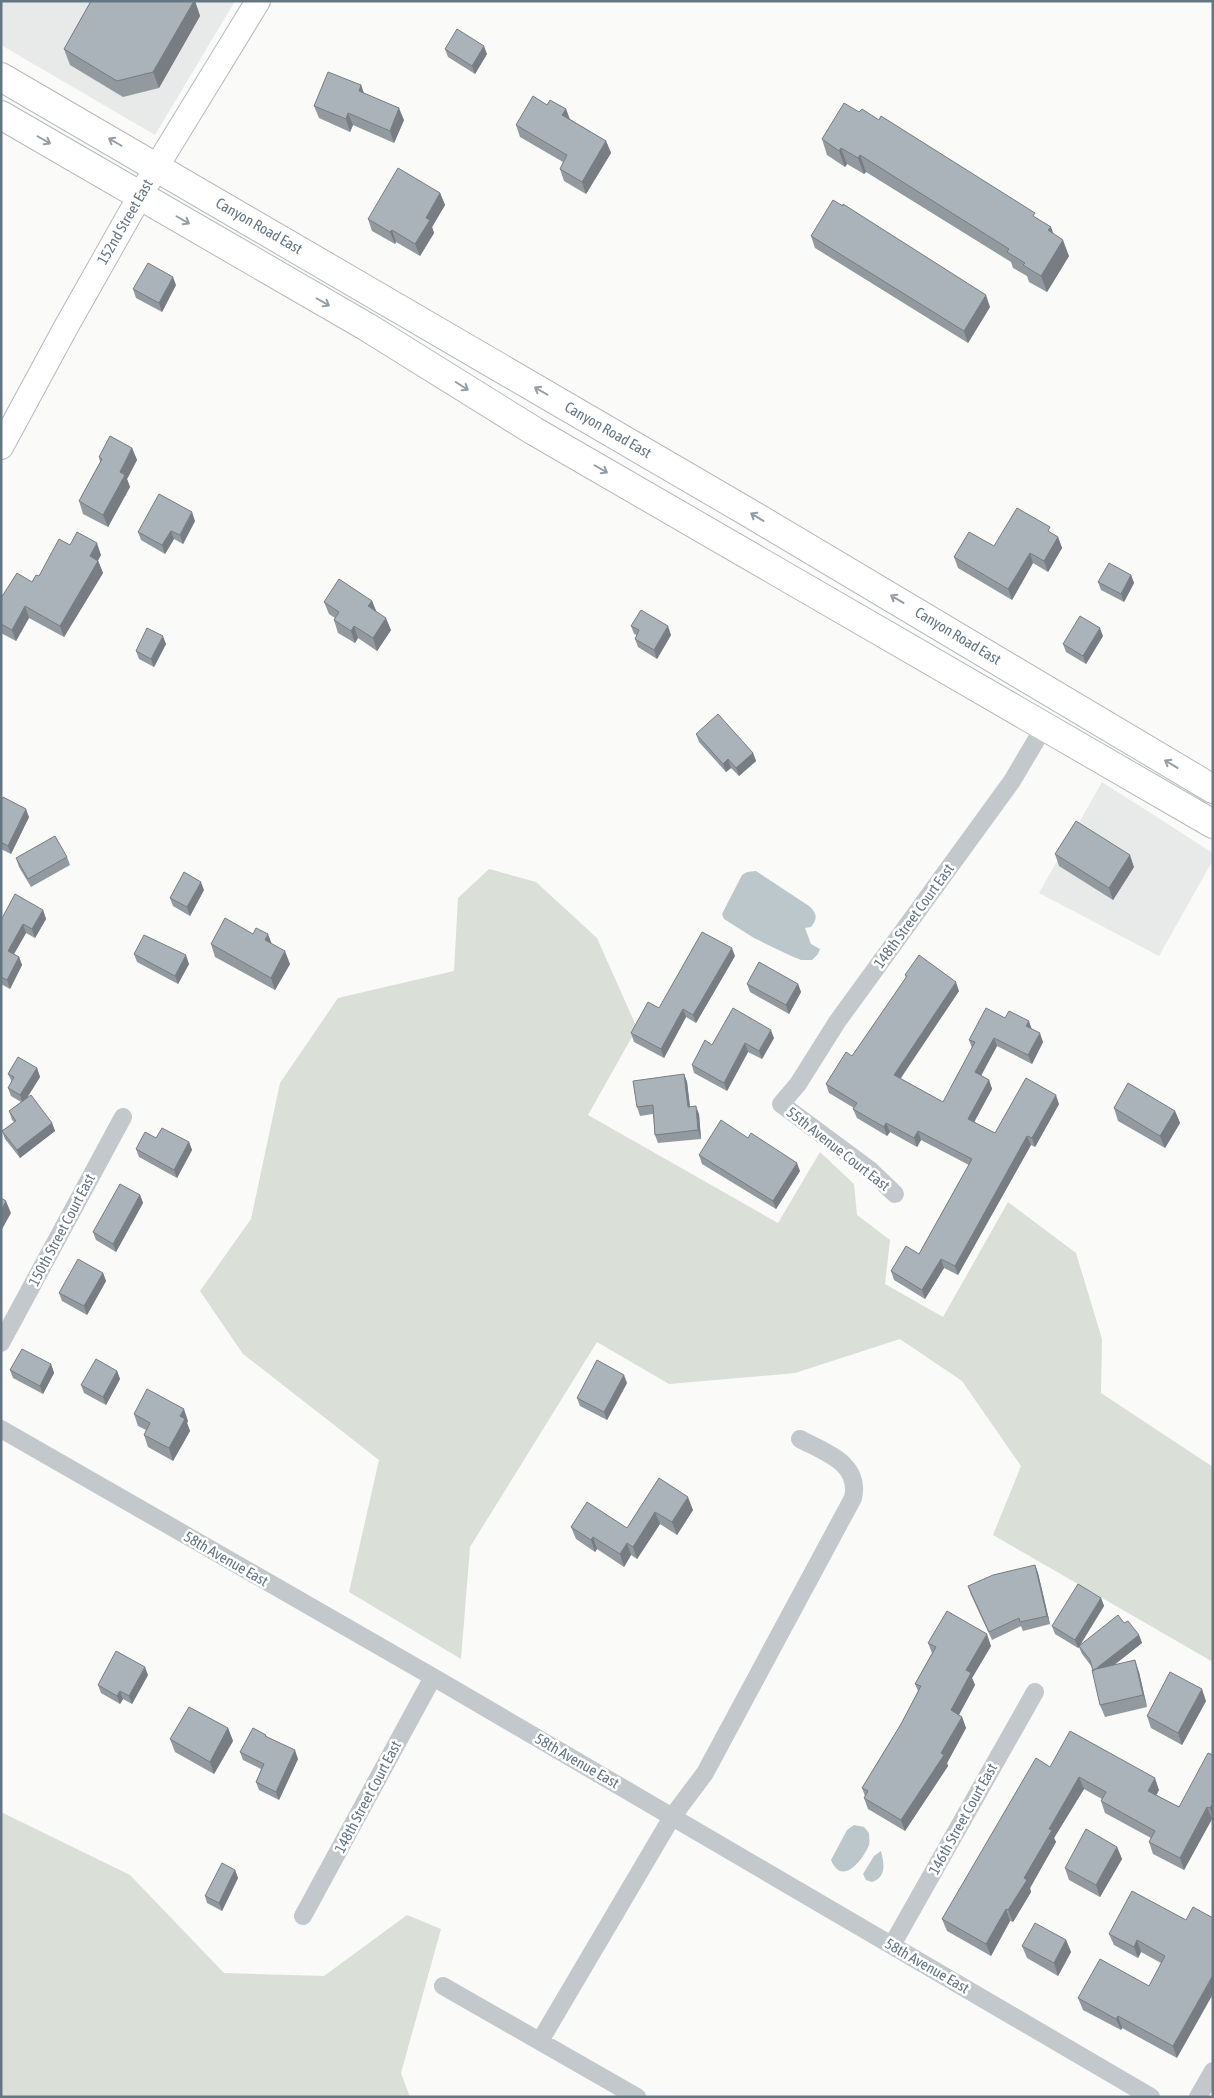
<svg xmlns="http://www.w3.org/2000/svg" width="1214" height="2098" viewBox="0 0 1214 2098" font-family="'Asap Condensed',sans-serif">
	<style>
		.built { fill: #e8e9e9 }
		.green { fill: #dadfd7 }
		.water { fill: #bbc7cb }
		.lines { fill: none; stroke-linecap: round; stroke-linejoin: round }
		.secondary-casing { stroke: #b3babf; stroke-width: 26 }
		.primary-casing { stroke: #b5babe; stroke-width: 30 }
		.street { stroke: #c3c8cc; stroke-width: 18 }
		.secondary { stroke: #fff; stroke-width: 24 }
		.primary { stroke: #fff; stroke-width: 28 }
		.wall { fill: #929a9f }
		.shaded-wall { fill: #777d82 }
		.building { fill: #aab3b9; stroke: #777d82 }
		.oneway { stroke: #939fa8 }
		.labels { text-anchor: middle; stroke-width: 5; stroke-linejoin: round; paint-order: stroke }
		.street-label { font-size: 15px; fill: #657683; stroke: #fff }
	</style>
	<rect width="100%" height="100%" fill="#fafaf8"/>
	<path class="built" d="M1,1H235L155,135L1,45Z
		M1102,782L1213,853V860L1159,956L1039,893Z"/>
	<path class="green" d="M489,869L536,882L597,938L637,1028L588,1115L778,1223L820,1152L854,1184L857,1215L890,1240L885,1284L943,1317L1008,1202L1076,1253L1102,1339L1101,1393L1213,1467V1662L993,1535L1021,1466L962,1381L900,1339L795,1373L669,1384L597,1342L470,1547L461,1659L349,1592L379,1460L243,1354L200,1291L251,1219L280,1083L338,998L454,971L458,898Z
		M1,1812L130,1875L224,1973L324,1976L407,1915L441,1929L401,2073L410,2097H1Z"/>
	<path class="water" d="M756,871L809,906C817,913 818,918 811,927L805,928L811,944L820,949L818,954L812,960H801L789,955L754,938L724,919L722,914L742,875L747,872Z
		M854,1825L864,1827L869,1833C869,1837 870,1841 869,1845C863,1860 842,1887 831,1860L847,1830Z
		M881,1851C884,1863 887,1877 872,1882L866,1880L863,1874L874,1856Z"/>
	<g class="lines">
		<g class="secondary-casing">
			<path id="secondary" d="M1,447L66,327L157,166L258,1"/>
		</g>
		<g class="primary-casing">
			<path id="primary" d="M1,77L751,514L1213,789
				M1,115L367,327L534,431L1213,824"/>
		</g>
		<path class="street" d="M895,1194L870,1170L781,1104L798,1084L837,1022L1012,781L1044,727
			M1,1343L123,1117
			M1,1429L433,1677L1151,2097
			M303,1916L433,1677
			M892,1945L1035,1692
			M443,1986L637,2097
			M540,2041L672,1817L705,1773L853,1498C861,1463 824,1452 800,1439
			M1198,2097L1213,2071"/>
		<use href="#secondary" class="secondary"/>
		<use href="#primary" class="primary"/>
	</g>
	<path class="wall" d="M91,1H195L200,16L159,88L123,97L70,65L64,49Z
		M445,49L487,54L475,74L448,57Z
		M361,85L364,93L404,120L394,143L353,125L350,132L319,118L314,106Z
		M547,105L566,109L570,119L606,141L611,153L586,194L564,181L560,169L563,162L520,137L516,125Z
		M822,139L1037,218L1053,234L1069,256L1047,292L1029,282L1027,276L1013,268L1011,262L866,172L864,174L847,164L845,167L827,155Z
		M440,193L445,205L432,227L434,233L420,256L396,242L395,244L372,231L368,219Z
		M843,206L990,307L968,343L815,248L811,236Z
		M176,285L162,312L136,298L133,289Z
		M132,448L137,460L127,479L130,487L108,527L83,514L79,501L100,462L99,457Z
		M195,521L183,544L174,539L165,554L141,540L138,532Z
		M1052,533L1058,537L1062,548L1048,572L1033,563L1012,600L958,568L954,557L994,546Z
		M70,545L101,555L98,560L103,573L64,637L29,618L16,641L1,633V598L32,582Z
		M1131,575L1134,583L1124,602L1101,590L1098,582Z
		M372,601L376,611L391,630L377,651L358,638L355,643L338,633L334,620L335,618L329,614L324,602Z
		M631,626L671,635L657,659L638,647L635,639L637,635L634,634Z
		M1103,636L1086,664L1066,652L1063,644Z
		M166,644L154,667L139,659L136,651Z
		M696,734L753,753L756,761L739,776L731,768L726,772L699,742Z
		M1,801L29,817L11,854L1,849Z
		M1055,854L1134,867L1113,900L1059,866Z
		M67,857L70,865L31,887L19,867L16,858Z
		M204,890L190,916L173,906L170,898Z
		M43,910L46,919L35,938L26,933L14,954L19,957L22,965L10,989L1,984V920Z
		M211,944H272L290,964L275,990L215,957Z
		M134,954L189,964L178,984L137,962Z
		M735,956L696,1023L686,1017L664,1058L634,1042L631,1033L659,1008Z
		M905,975L959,991L900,1078L943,1102L972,1048L969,1040L1005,1018L1032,1029L1043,1042L1032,1064L997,1046L981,1076L989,1080L992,1089L974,1122L995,1133L1059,1104L1035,1147L1031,1145L958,1275L944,1268L925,1299L894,1280L891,1271L919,1254L969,1165L921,1140L917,1147L890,1132L887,1136L857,1118L853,1109L854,1108L829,1093L826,1084L852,1056L906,978Z
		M747,984H798L801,992L789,1014L750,992Z
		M774,1038L762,1059L748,1052L727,1091L694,1073L692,1065L712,1045Z
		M37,1068L40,1077L27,1098L52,1123L55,1131L20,1158L5,1139L2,1131L14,1122L12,1120L9,1111L21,1102L11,1096L8,1088L12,1082L8,1074Z
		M684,1074L687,1082L690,1107L699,1114L701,1139L658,1143L655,1135L653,1114L640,1116L637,1107Z
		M1114,1108L1175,1111L1180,1123L1165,1148L1118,1121Z
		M156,1138L189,1142L192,1150L177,1178L139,1157L136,1149Z
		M748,1138L800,1171L776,1209L702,1164L699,1155Z
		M140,1195L143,1203L116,1252L96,1240L93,1232Z
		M103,1273L106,1281L87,1315L62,1301L59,1293Z
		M51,1364L54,1373L43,1394L13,1378L10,1370Z
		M117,1371L120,1379L106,1405L84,1393L81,1385Z
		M627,1383L607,1420L580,1406L577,1398Z
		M134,1414L188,1421L187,1423L190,1431L173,1461L148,1447L144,1435L146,1430L138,1426Z
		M659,1478L693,1510L677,1535L660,1524L637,1559L631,1555L624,1567L597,1549L595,1552L576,1539L571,1527L627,1528Z
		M1035,1565L1038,1573L1050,1624L1023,1631L1021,1626L992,1640L971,1595L968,1586Z
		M1101,1598L1104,1606L1081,1644L1124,1623L1139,1635L1142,1643L1113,1666L1139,1672L1147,1707L1105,1717L1100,1705L1092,1667L1082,1654L1079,1647L1078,1648L1055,1634L1052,1626Z
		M928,1643L991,1646L972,1678L975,1685L959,1715L962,1717L966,1728L947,1763L948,1766L905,1831L868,1809L864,1798L865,1796L862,1788L901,1724L918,1691L915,1684L932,1653Z
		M148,1675L132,1704L123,1699L120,1704L101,1693L98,1685Z
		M1206,1701L1182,1745L1151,1728L1147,1716Z
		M228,1728L233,1741L214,1774L175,1752L170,1739Z
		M266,1735L267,1737L298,1759L279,1800L259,1790L256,1782L261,1769L243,1760L240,1752Z
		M1213,1755V1819H1212L1184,1870L1153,1854L1149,1842L1151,1838L1105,1813L1101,1801L1102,1799L1084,1789L1054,1838L1056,1842L1030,1888L1031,1892L1013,1922L1010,1921L991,1956L947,1931L942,1919L1050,1767L1159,1790L1156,1795L1179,1807Z
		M1117,1847L1122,1859L1100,1897L1069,1880L1065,1868Z
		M235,1870L238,1878L222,1911L207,1903L205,1896Z
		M1186,1920L1177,2058L1122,2028L1121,2030L1083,2010L1078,1998L1149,1986L1161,1963L1141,1952L1138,1958L1114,1945L1109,1934Z
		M1066,1940L1071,1952L1058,1976L1027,1958L1022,1946Z"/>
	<path class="shaded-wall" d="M194,1H195L200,16L159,88L153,72Z
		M484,46L487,54L475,74L472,66Z
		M361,85L365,97L359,91Z
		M399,108L404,120L394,143L390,131Z
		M566,109L570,121L562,115Z
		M348,113L353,125L350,132L346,119Z
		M606,141L611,153L586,194L582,182Z
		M841,148L847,164L845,167L839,151Z
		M860,155L866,172L864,174L858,158Z
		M440,193L445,205L432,227L434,233L420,256L415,244L426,218Z
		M1051,227L1057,243L1048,230Z
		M392,230L396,242L395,244L390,232Z
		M1063,240L1069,256L1047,292L1041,276Z
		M173,277L176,285L162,312L159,303Z
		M986,295L990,307L968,343L964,331Z
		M132,448L137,460L127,479L130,487L108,527L103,515L120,472Z
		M192,512L195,521L183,544L180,535Z
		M171,531L174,539L165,554L162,545Z
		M1058,537L1062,548L1048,572L1044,561Z
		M97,543L101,555L94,568L90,556Z
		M1030,553L1033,563L1012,600L1008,589Z
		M98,561L103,573L64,637L60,626Z
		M1131,575L1134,583L1124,602L1121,594Z
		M372,601L377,613L368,606Z
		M25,606L29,618L16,641L12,630Z
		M386,618L391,630L377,651L373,638Z
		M354,626L358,638L355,643L351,631Z
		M668,626L671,635L657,659L654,650Z
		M1100,628L1103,636L1086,664L1083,656Z
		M163,636L166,644L154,667L151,659Z
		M753,753L756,761L739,776L736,768Z
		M728,759L731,768L726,772L723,764Z
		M26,809L29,817L11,854L8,846Z
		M1130,855L1134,867L1113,900L1109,888Z
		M201,882L204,890L190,916L187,907Z
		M43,910L46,919L35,938L32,929Z
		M23,924L26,933L11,959L8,951Z
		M268,934L273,947L265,940Z
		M732,948L735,956L696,1023L693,1015Z
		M285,951L290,964L275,990L271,978Z
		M186,955L189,964L178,984L175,976Z
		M19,957L22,965L10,989L7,980Z
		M956,982L959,991L897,1084L894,1075Z
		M798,984L801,992L789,1014L786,1005Z
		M683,1009L686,1017L664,1058L661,1049Z
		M1029,1021L1032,1030L1026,1026Z
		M771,1030L774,1038L762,1059L759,1051Z
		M1040,1033L1043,1042L1032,1064L1028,1055Z
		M994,1038L997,1046L978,1081L975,1072Z
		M745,1043L748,1052L727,1091L724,1083Z
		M37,1068L40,1077L23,1104L20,1095Z
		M684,1074L687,1082L691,1115L688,1107Z
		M989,1080L992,1089L971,1128L968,1119Z
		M1056,1095L1059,1104L1035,1147L1032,1138Z
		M696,1106L699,1114L701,1139L698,1130Z
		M1175,1111L1180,1123L1165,1148L1160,1136Z
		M52,1123L55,1131L20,1158L17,1150Z
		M886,1123L890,1132L887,1136L884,1127Z
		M918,1131L921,1140L917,1147L914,1138Z
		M1027,1136L1031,1145L958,1275L955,1266Z
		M189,1142L192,1150L177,1178L174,1170Z
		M797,1163L800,1171L776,1209L773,1201Z
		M140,1195L143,1203L116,1252L113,1244Z
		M6,1201L11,1213L1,1231V1210Z
		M941,1259L944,1268L925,1299L922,1290Z
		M103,1273L106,1281L87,1315L84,1306Z
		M51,1364L54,1373L43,1394L40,1386Z
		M117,1371L120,1379L106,1405L103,1397Z
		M624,1375L627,1383L607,1420L604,1412Z
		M184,1409L188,1421L187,1423L190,1431L173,1461L169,1448L180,1416Z
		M688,1497L693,1510L677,1535L672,1522Z
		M655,1512L660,1524L637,1559L633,1547Z
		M593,1537L597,1549L595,1552L591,1540Z
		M627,1543L631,1555L624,1567L620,1554Z
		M1035,1565L1038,1573L1050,1624L1047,1616Z
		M1101,1598L1104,1606L1078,1648L1075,1640Z
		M987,1634L991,1646L972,1678L975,1685L955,1722L951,1710L966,1670Z
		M1139,1635L1142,1643L1096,1679L1093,1671Z
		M1135,1660L1139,1672L1147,1707L1143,1695Z
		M145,1667L148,1675L132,1704L129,1696Z
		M1202,1689L1206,1701L1182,1745L1178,1733Z
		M120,1691L123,1699L120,1704L117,1696Z
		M962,1717L966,1728L947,1763L948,1766L905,1831L901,1820L941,1753Z
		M228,1728L233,1741L214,1774L210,1762Z
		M295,1750L298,1759L279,1800L276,1792Z
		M1079,1777L1084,1789L1054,1838L1056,1842L1030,1888L1031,1892L1013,1922L1008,1910L1049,1829Z
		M1155,1778L1159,1790L1152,1803L1148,1791Z
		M1213,1803V1816L1210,1808Z
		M1207,1807L1212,1819L1184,1870L1180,1858Z
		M1117,1847L1122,1859L1100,1897L1096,1885Z
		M235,1870L238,1878L222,1911L219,1903Z
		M1006,1909L1010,1921L991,1956L986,1944Z
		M1066,1940L1071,1952L1058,1976L1054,1963Z
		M1137,1940L1141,1952L1138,1958L1134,1947Z
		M1213,1975V1994L1177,2058L1173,2046Z
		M1118,2016L1122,2028L1121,2030L1116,2019Z"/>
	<path class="building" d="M91,1H194L153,72L117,81L64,49Z
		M457,29L484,46L472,66L445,49Z
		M328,72L361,85L359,91L399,108L390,131L348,113L346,119L314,106Z
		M533,96L547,105L550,100L566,109L562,115L606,141L582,182L560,169L567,155L516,125Z
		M844,103L859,112L862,109L879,120L881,116L1035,213L1033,216L1051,227L1048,230L1063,240L1041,276L1023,265L1025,263L1007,252L1009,249L860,155L858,158L841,148L839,151L822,139Z
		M398,168L440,193L426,218L430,220L415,244L392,230L390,232L368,219Z
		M833,200L843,206V204L986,295L964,331L811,236Z
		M148,263L173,277L159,303L133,289Z
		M110,436L132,448L120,472L125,475L103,515L79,501L102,459L99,457Z
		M159,494L192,512L180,535L171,531L162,545L138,532Z
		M1017,508L1050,527L1048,531L1058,537L1044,561L1030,553L1008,589L954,557L969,532L994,546Z
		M77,532L97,543L90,556L98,561L60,626L25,606L12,630L1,624V598L17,573L32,582L36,575L39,576L59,539L70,545Z
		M1109,563L1131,575L1121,594L1098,582Z
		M339,579L372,601L368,606L386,618L373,638L354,626L351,631L334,620L339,612L324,602Z
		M641,610L668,626L654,650L635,639L639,630L631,626Z
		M1080,616L1100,628L1083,656L1063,644Z
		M147,628L163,636L151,659L136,651Z
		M718,714L753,753L736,768L728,759L723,764L696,734Z
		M3,797L26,809L8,846L1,842V801Z
		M1076,821L1130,855L1109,888L1055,854Z
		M55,836L67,857L28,879L16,858Z
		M184,872L201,882L187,907L170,898Z
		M15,894L43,910L32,929L23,924L8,951L19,957L7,980L1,977V920Z
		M225,918L253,934L256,928L268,934L265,940L285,951L271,978L211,944Z
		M702,932L732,948L693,1015L683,1009L661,1049L631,1033L648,1002L659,1008Z
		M144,935L186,955L175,976L134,954Z
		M919,955L956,982L894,1075L943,1102L975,1042L969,1040L986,1008L1005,1018L1009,1011L1029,1021L1026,1026L1040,1033L1028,1055L994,1038L975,1072L989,1080L968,1119L995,1133L1026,1078L1056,1095L1032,1138L1027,1136L955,1266L941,1259L922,1290L891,1271L906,1246L919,1254L972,1159L918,1131L914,1138L886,1123L884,1127L853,1109L857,1103L826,1084L846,1052L852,1056L907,976L905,975Z
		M759,962L798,984L786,1005L747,984Z
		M733,1008L771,1030L759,1051L745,1043L724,1083L692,1065L705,1040L712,1045Z
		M18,1057L37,1068L20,1095L8,1088L14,1077L8,1074Z
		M684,1074L688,1107L696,1106L698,1130L655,1135L653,1105L637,1107L633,1081Z
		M1128,1083L1175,1111L1160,1136L1114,1108Z
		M31,1095L52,1123L17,1150L2,1131L16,1121L9,1111Z
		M721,1120L748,1138L751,1133L797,1163L773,1201L699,1155Z
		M162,1128L189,1142L174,1170L136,1149L145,1132L156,1138Z
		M120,1184L140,1195L113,1244L93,1232Z
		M1,1198L6,1201L1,1210Z
		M78,1259L103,1273L84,1306L59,1293Z
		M22,1349L51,1364L40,1386L10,1370Z
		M96,1359L117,1371L103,1397L81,1385Z
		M597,1360L624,1375L604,1412L577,1398Z
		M147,1389L184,1409L180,1416L185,1419L169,1448L144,1435L150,1423L134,1414Z
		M659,1478L688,1497L672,1522L655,1512L633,1547L627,1543L620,1554L593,1537L591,1540L571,1527L587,1502L627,1528Z
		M1035,1565L1047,1616L1020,1622L1019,1618L989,1632L968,1586L993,1575Z
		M1078,1584L1101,1598L1075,1640L1052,1626Z
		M947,1611L987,1634L966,1670L971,1673L951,1710L962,1717L941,1753L944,1755L901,1820L864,1798L868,1791L862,1788L901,1724L921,1686L915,1684L936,1647L928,1643Z
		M1118,1615L1124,1623L1128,1621L1139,1635L1093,1671L1090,1660L1079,1646Z
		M116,1651L145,1667L129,1696L120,1691L117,1696L98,1685Z
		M1135,1660L1143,1695L1100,1705L1092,1670Z
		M1170,1672L1202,1689L1178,1733L1147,1716Z
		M189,1707L228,1728L210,1762L170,1739Z
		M253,1728L266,1735L265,1736L295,1750L276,1792L256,1782L264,1764L240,1752Z
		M1070,1731L1155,1778L1148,1791L1179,1807L1208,1753L1213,1755V1803L1210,1808L1207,1807L1180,1858L1149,1842L1155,1831L1101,1801L1106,1792L1079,1777L1049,1829L1052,1830L1024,1878L1027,1880L1008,1910L1006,1909L986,1944L942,1919L1036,1758L1050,1767Z
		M1086,1829L1117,1847L1096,1885L1065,1868Z
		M222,1863L235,1870L219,1903L205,1896Z
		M1132,1891L1186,1920L1193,1907L1213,1918V1975L1173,2046L1118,2016L1116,2019L1078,1998L1100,1959L1149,1986L1165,1956L1137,1940L1134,1947L1109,1934Z
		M1035,1923L1066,1940L1054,1963L1022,1946Z"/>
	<defs><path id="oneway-shaft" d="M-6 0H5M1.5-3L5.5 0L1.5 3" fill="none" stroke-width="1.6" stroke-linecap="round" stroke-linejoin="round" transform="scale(1.25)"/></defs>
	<g class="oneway">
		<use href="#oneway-shaft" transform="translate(44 140) rotate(30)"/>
		<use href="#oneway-shaft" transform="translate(115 142) rotate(-150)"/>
		<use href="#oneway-shaft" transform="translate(183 220) rotate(30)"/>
		<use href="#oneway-shaft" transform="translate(323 302) rotate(30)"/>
		<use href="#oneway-shaft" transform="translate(462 386) rotate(32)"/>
		<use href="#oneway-shaft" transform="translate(541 391) rotate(-150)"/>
		<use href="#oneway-shaft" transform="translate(601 469) rotate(30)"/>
		<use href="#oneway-shaft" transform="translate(757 517) rotate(-149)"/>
		<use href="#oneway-shaft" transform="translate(897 599) rotate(-149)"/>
		<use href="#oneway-shaft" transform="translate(1171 764) rotate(-149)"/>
	</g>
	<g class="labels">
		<g class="street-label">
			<text transform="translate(125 222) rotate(-60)" y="5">152nd Street East</text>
			<text transform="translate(259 226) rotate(30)" y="5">Canyon Road East</text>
			<text transform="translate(608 430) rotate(30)" y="5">Canyon Road East</text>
			<text transform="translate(958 636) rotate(31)" y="5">Canyon Road East</text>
			<text transform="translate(914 916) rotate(-54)" y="5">148th Street Court East</text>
			<text transform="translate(838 1149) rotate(38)" y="5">55th Avenue Court East</text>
			<text transform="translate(62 1230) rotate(-62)" y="5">150th Street Court East</text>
			<text transform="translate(226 1559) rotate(30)" y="5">58th Avenue East</text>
			<text transform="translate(577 1761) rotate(30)" y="5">58th Avenue East</text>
			<text transform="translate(368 1797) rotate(-62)" y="5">148th Street Court East</text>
			<text transform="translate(963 1819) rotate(-61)" y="5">146th Street Court East</text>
			<text transform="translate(927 1966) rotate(30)" y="5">58th Avenue East</text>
		</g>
	</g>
	<rect width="1214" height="2098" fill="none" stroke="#657683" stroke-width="5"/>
</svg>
